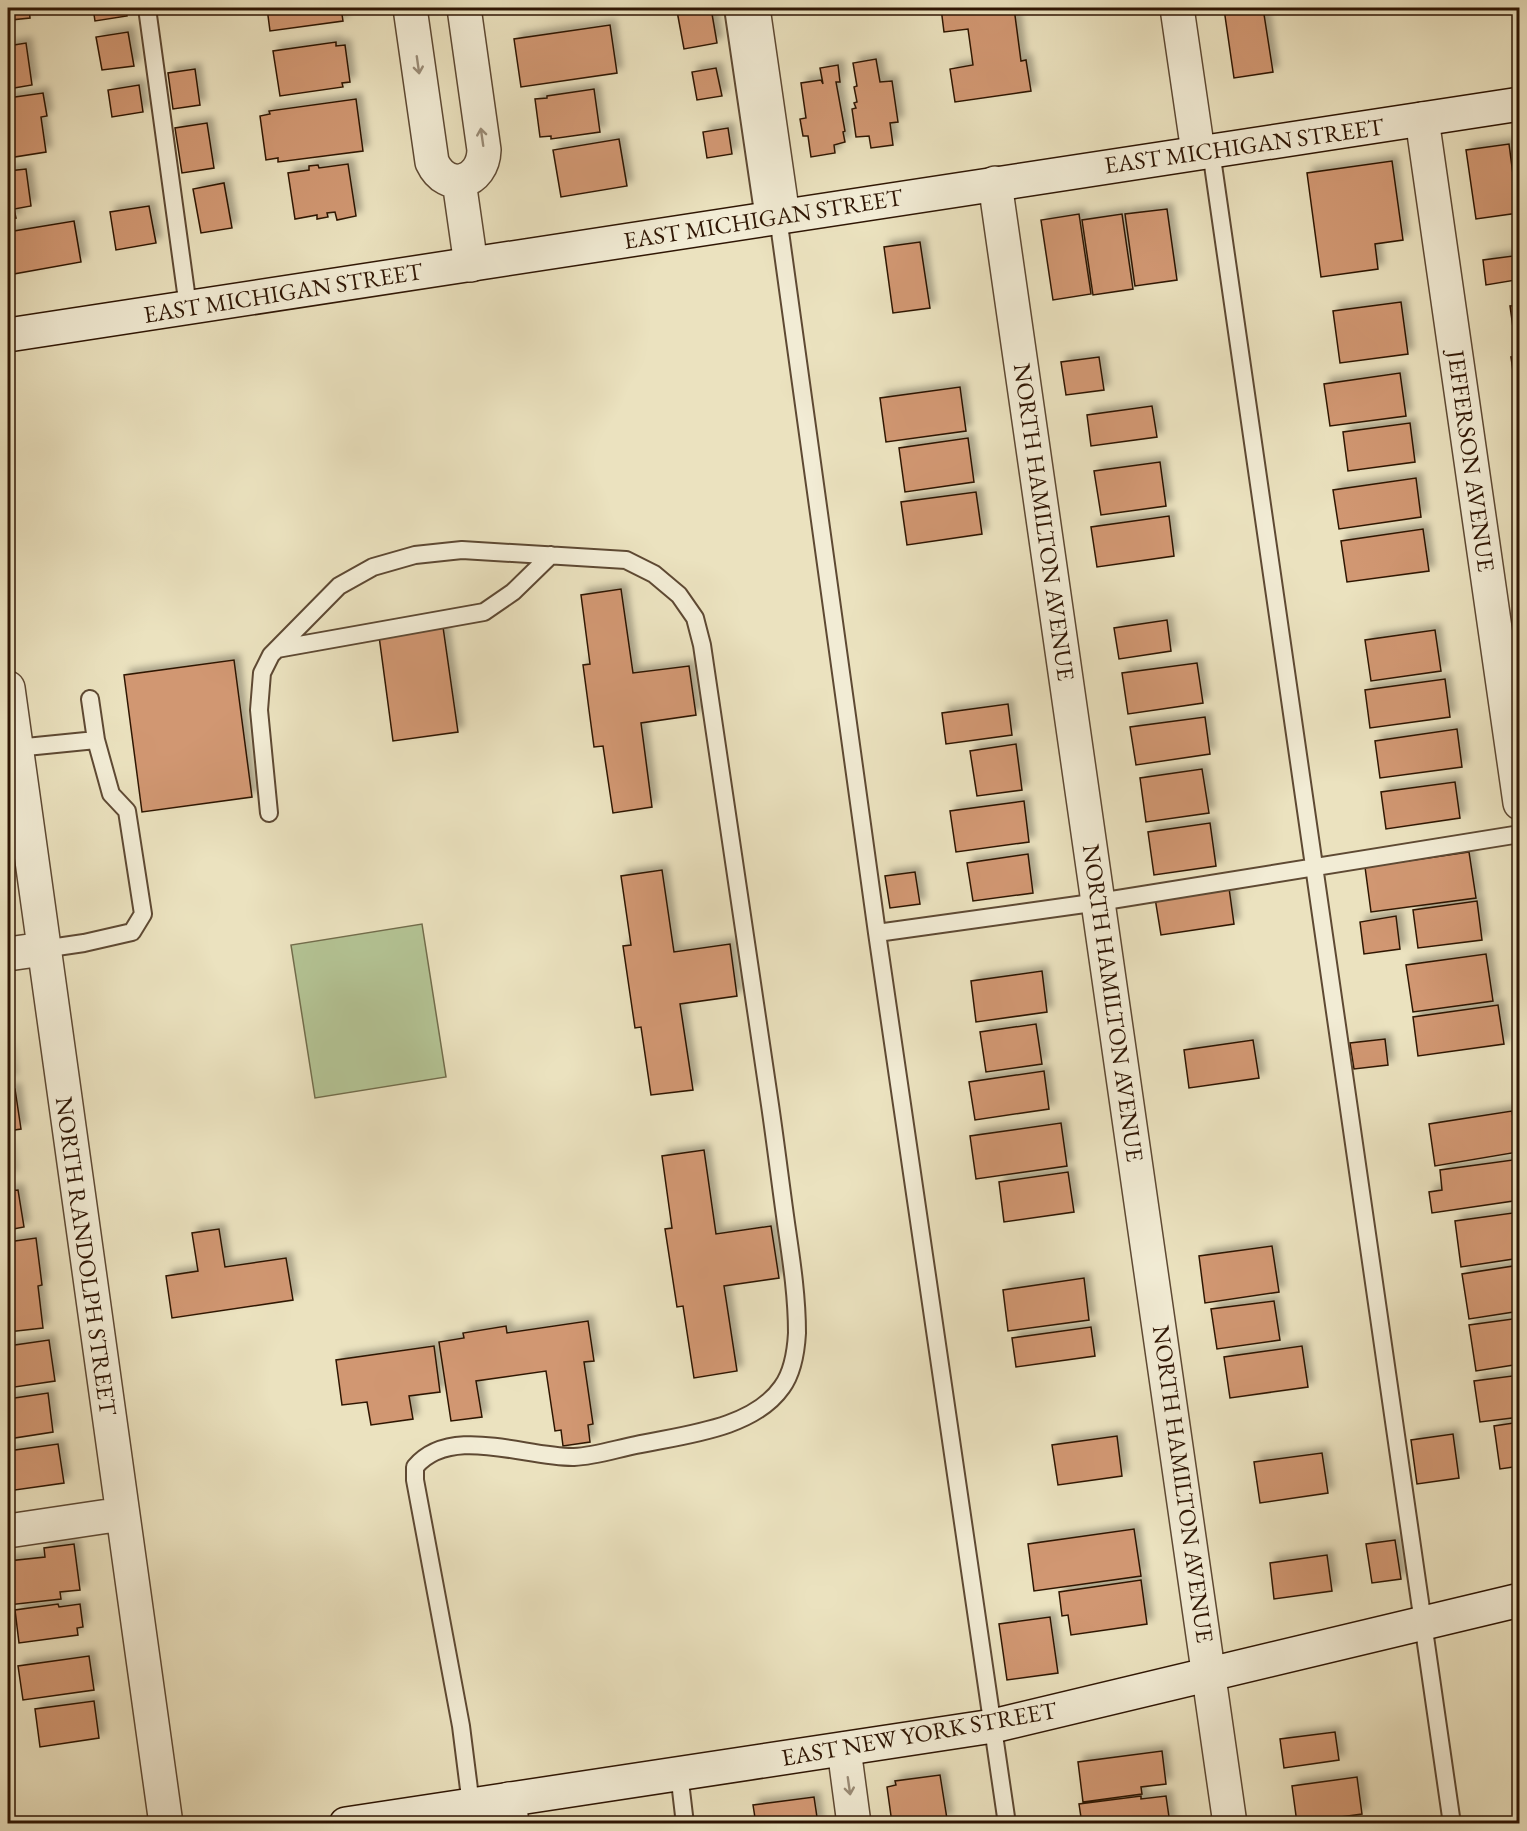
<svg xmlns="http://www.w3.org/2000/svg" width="1527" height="1831" viewBox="0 0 1527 1831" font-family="'EB Garamond',serif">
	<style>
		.green { fill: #b4c495; stroke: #726d4c; stroke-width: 1.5 }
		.building { fill: #d19772; stroke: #2f1604; stroke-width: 1.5; filter: url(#shadow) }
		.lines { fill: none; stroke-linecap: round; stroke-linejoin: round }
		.lane-casing { stroke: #5e4933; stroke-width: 20 }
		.street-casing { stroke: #5e4933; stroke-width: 36 }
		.secondary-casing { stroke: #2f1604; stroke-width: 36 }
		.lane { stroke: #f2ecd5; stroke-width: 16 }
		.street { stroke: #f2ecd5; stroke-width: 33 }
		.secondary { stroke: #f2ecd5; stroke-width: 33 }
		.oneway { stroke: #9a8c77 }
		.labels { text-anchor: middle; stroke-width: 4.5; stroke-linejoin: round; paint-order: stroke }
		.street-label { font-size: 24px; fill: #2f1604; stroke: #f2ecd5 }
	</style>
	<defs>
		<filter id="shadow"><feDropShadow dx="5.5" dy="-5.5" stdDeviation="3" flood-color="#0004"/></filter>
	</defs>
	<rect width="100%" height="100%" fill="#ebe2bf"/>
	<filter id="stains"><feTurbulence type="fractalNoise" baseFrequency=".00333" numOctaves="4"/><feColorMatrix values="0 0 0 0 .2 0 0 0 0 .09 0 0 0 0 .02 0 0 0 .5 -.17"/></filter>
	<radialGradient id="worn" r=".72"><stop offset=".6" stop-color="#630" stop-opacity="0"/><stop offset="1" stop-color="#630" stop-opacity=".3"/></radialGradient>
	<path class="green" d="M422,924L446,1077L315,1098L291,945Z"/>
	<path class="building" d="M8,8H29L30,18L11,20L12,23L8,24Z
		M93,8H125L127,16L95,21Z
		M267,8H341L343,21L270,31Z
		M524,8H550L524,10Z
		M696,8H711L717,43L684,49L677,11Z
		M941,8H1014L1021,61L1026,60L1031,91L955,102L950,69L973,65L968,29L944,32Z
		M1236,8H1263L1273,72L1234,78L1224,9Z
		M610,25L617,73L521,87L514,39Z
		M128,32L134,66L102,70L96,37Z
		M336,42V46L345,45L350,82L342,83L343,87L280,96L273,51Z
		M26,43L32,85L8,89V46Z
		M876,59L880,82L892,81L898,122L890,123L893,145L871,148L869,136L856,137L852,109L856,108L854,103L857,102L854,87L857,86L853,63Z
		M838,65L840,82H836L845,131L843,132L845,142L834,145L835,153L811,157L808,136H803L800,119L806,118L801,83L821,80L823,84L820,68Z
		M716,68L722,96L697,100L692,72Z
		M195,69L200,105L173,109L168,73Z
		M139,85L143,112L112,117L108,90Z
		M594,89L600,132L551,139V136L540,137L535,99L547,98V96Z
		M43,93L47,116L41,117L46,152L8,158V98Z
		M356,99L363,151L278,162V158L266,160L260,116L270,114L269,111Z
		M207,123L214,168L182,173L175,128Z
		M728,128L732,154L707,158L703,132Z
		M619,139L627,186L561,197L553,150Z
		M1509,144L1518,213L1476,219L1466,150Z
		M1392,161L1403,240L1375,244L1378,269L1321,277L1307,173Z
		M348,164L356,216L337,220L335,212L327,213L328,217L317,219V215L295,219L288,173L309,170V166L318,165L319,168Z
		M26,169L31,206L14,209L16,218L8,219V171Z
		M224,183L232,228L201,233L193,189Z
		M149,206L156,243L116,250L110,212Z
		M1167,209L1177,280L1135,286L1125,214Z
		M1079,214L1091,294L1053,300L1041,220Z
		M1122,214L1133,289L1093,295L1082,220Z
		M74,221L81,262L8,275V232Z
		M920,242L930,308L893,313L884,247Z
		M1513,256L1516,280L1486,285L1483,260Z
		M1401,302L1408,354L1340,363L1333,311Z
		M1520,305V349H1516L1510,306Z
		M1520,356V400H1517L1511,357Z
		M1099,357L1104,390L1066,395L1061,362Z
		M1400,373L1406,416L1330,426L1324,384Z
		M960,387L966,431L886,442L880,398Z
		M1152,406L1157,437L1091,446L1087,415Z
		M1410,423L1415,462L1348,471L1343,432Z
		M968,438L974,482L905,492L899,448Z
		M1160,462L1166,506L1101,515L1094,471Z
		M1416,478L1421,517L1339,529L1333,490Z
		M976,492L982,534L907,545L901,502Z
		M1169,516L1174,556L1097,567L1091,527Z
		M1423,529L1429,571L1347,582L1341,541Z
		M621,589L633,673L689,666L696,715L641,723L652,807L613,813L603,746L594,747L583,665L590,664L581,595Z
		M1167,620L1171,651L1119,659L1114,628Z
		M443,627L458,732L393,741L379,636Z
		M1435,630L1441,671L1371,681L1365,640Z
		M234,660L252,797L142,812L124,675Z
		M1197,663L1203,703L1128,714L1122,673Z
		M1445,679L1450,717L1370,728L1365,690Z
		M1008,704L1012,735L946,744L942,713Z
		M1205,717L1210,754L1136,765L1130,727Z
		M1457,729L1462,767L1380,778L1375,741Z
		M1016,744L1022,790L977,796L970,751Z
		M1202,769L1209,813L1146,822L1140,778Z
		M1455,782L1460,818L1386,829L1381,792Z
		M1024,801L1029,842L956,852L950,811Z
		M1210,823L1216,866L1154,875L1148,832Z
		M1469,852L1476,898L1371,912L1365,867Z
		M1028,854L1033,893L973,901L967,863Z
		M662,870L674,952L730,944L737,996L680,1004L693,1090L651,1095L641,1027L635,1028L623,946L631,945L621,876Z
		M915,872L920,904L890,908L885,876Z
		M1229,888L1234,924L1161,935L1155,898Z
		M1477,901L1482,940L1418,948L1413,910Z
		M1396,916L1400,949L1364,954L1360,922Z
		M1486,954L1493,1001L1413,1012L1406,965Z
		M1042,971L1047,1012L976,1022L971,981Z
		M1498,1005L1504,1044L1418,1056L1413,1017Z
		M1036,1024L1042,1064L986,1072L980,1032Z
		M1385,1039L1388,1065L1354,1069L1350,1043Z
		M1253,1040L1259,1078L1189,1088L1184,1050Z
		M8,1050L12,1080H8Z
		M1044,1071L1049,1109L975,1120L969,1082Z
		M15,1089L21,1129L8,1131V1090Z
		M1512,1111L1518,1152L1435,1166L1429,1124Z
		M1061,1123L1067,1166L976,1179L970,1136Z
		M8,1147L12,1176H8Z
		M704,1150L716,1234L771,1226L779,1278L724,1286L737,1371L694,1378L683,1306L677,1307L665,1229L672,1228L662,1156Z
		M1520,1159V1200L1432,1213L1429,1192L1442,1190L1440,1170Z
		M1068,1172L1074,1212L1004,1222L999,1182Z
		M18,1190L24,1227L8,1230V1191Z
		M1520,1212V1258L1461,1267L1455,1221Z
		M219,1229L225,1267L286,1258L293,1300L172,1318L166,1276L198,1271L192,1233Z
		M36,1238L42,1285L38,1286L43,1328L8,1332V1242Z
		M1272,1246L1279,1292L1205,1303L1199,1256Z
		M1520,1265V1311L1469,1319L1462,1274Z
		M1084,1278L1089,1320L1008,1331L1003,1290Z
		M1274,1301L1280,1340L1217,1349L1211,1309Z
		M1520,1318V1364L1476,1371L1469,1325Z
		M588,1321L594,1361L584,1362L593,1424L588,1425L590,1442L563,1446L561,1430L555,1431L546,1371L476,1381L482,1417L451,1421L439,1342L464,1338L463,1333L506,1326L507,1333Z
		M1091,1327L1095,1356L1016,1367L1012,1338Z
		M49,1340L55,1381L8,1388V1346Z
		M434,1346L440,1392L409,1396L413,1419L371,1425L367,1402L342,1405L336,1360Z
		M1302,1346L1308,1387L1230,1398L1224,1357Z
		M1520,1375V1417L1480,1422L1474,1381Z
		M48,1393L53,1432L8,1439V1399Z
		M1520,1422V1466L1500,1469L1494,1426Z
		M1453,1434L1459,1478L1417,1484L1411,1440Z
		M1117,1436L1122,1476L1058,1485L1052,1445Z
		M58,1444L64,1483L8,1491V1451Z
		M1322,1453L1328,1493L1260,1503L1254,1462Z
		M1134,1529L1141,1576L1034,1591L1028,1544Z
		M1395,1540L1401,1579L1372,1583L1366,1544Z
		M74,1544L80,1590L60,1592L61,1599L8,1605V1561L45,1557L44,1548Z
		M1327,1555L1332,1591L1274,1599L1270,1563Z
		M1141,1580L1147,1624L1071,1635L1068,1615L1062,1616L1059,1592Z
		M58,1604L59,1607L80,1604L83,1627L77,1628L78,1635L19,1643L15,1610Z
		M1050,1617L1058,1673L1007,1680L999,1624Z
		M89,1656L94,1690L23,1700L18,1666Z
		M94,1701L99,1738L40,1747L35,1709Z
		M1335,1732L1339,1760L1284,1768L1280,1739Z
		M1162,1751L1166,1784L1141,1787L1142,1794L1083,1802L1078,1762Z
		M940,1775L947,1819L916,1824H905V1821L892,1823L887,1787L896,1785L895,1781Z
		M1357,1777L1362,1814L1297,1823L1292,1786Z
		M1141,1796V1799L1166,1796L1170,1824H1082L1079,1804Z
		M814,1797L818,1824H756L753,1805Z"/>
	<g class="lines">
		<g class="lane-casing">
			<path id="lane" d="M147,8L188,307
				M733,8L764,219
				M1211,151L1452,1824
				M778,217L877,933L1007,1824
				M277,649L484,612L513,592L551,555
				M16,748L96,740
				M269,813L259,710L262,673L271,655L339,586L373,567L415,555L462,550L626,560L654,574L679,595L695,618L702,645C724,798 748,951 770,1105C776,1146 781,1188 787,1230C792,1264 797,1298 797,1333C796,1351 793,1372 782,1387C753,1429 683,1435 636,1445C616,1449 595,1456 574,1457C526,1458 451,1424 415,1467V1480L461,1726L471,1805
				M877,933L1099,902L1520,834
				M43,949L84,943L132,932L143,914L127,811L111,794L96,740L90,699
				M679,1773L685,1824"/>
		</g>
		<g class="street-casing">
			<path id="street" d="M410,8L432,162C447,194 483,183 484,150L464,8
				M753,8L783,216
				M1177,8L1198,152
				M1422,119L1520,803
				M459,181L471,265
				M995,183L1230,1824
				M8,688L166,1824
				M8,954L43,949
				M8,1531L122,1514
				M844,1749L854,1824
				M509,1799L512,1824"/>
		</g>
		<g class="secondary-casing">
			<path id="secondary" d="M8,335L1520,104
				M346,1824L993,1726L1520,1600"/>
		</g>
		<use href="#lane" class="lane"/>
		<use href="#street" class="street"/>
		<use href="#secondary" class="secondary"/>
	</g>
	<defs><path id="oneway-shaft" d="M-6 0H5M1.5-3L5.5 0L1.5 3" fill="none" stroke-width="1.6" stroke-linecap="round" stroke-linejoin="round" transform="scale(1.5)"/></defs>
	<g class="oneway">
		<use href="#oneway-shaft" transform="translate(418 65) rotate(82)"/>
		<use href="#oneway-shaft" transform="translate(482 137) rotate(-98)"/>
		<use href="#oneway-shaft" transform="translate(849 1786) rotate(82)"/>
	</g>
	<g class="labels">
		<g class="street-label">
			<text transform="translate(1244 146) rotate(-8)" y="8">EAST MICHIGAN STREET</text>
			<text transform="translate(763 219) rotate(-9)" y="8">EAST MICHIGAN STREET</text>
			<text transform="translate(283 293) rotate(-9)" y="8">EAST MICHIGAN STREET</text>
			<text transform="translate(1471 461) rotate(82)" y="8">JEFFERSON AVENUE</text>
			<text transform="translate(1044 522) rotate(82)" y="8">NORTH HAMILTON AVENUE</text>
			<text transform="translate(1113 1003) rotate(82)" y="8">NORTH HAMILTON AVENUE</text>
			<text transform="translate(86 1256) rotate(82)" y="8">NORTH RANDOLPH STREET</text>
			<text transform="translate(1183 1484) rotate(82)" y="8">NORTH HAMILTON AVENUE</text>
			<text transform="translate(919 1734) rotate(-10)" y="8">EAST NEW YORK STREET</text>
		</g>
	</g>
	<rect width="1527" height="1831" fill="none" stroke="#ebe2bf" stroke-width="30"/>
	<rect x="9" y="9" width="1509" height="1813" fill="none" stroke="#2f1604" stroke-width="3"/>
	<rect x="15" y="15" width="1497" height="1801" fill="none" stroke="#2f1604" stroke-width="1.5"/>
	<rect width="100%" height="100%" filter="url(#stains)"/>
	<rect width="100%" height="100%" fill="url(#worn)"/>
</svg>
